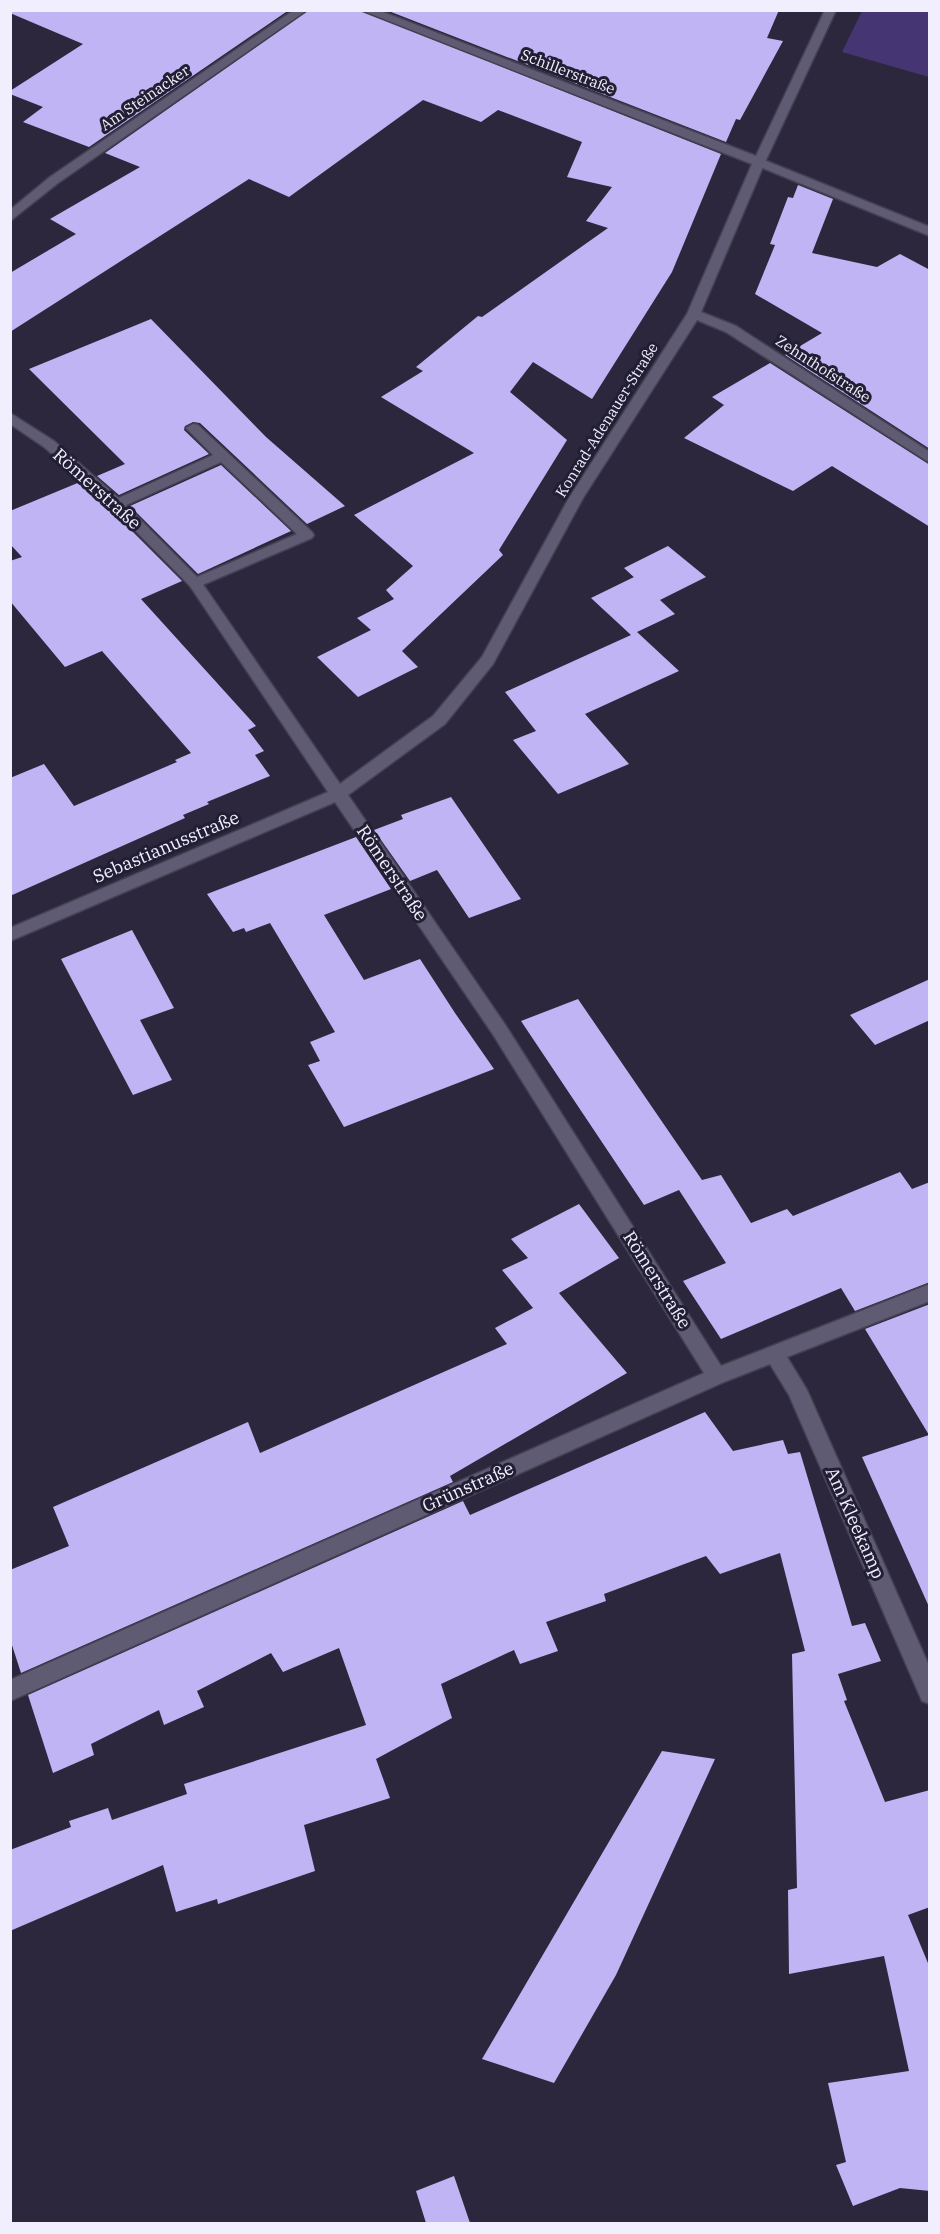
<svg xmlns="http://www.w3.org/2000/svg" width="940" height="2234" viewBox="0 0 940 2234" font-family="'IBM Plex Serif',serif">
	<style>
		.green { fill: #453572 }
		.building { fill: #c0b4f4 }
		.lines { fill: none; stroke-linecap: round; stroke-linejoin: round }
		.service-casing { stroke: #454153; stroke-width: 3 }
		.minor-casing { stroke: #454153; stroke-width: 3 }
		.service { fill: #5f5b73; fill-rule: evenodd }
		.minor { fill: #5f5b73; fill-rule: evenodd }
		.labels { text-anchor: middle; stroke-width: 6; stroke-linejoin: round; paint-order: stroke }
		.far-street-label { font-size: 15px; fill: #f1eefd; stroke: #221e33 }
		.street-label { font-size: 18px; fill: #f1eefd; stroke: #221e33 }
	</style>
	<rect width="100%" height="100%" fill="#2c273d"/>
	<path class="green" d="M862,11H929V77L842,52Z"/>
	<path class="building" d="M10,10H289L89,147L23,122L43,107L10,94V91L83,44L10,13Z
		M309,10H359L721,154L672,272L592,399L533,362L510,392L567,440L499,550L503,555L402,651L418,667L358,697L317,657L371,630L357,618L394,599L386,590L413,566L354,515L474,453L381,397L423,371L416,367L478,316L482,317L608,228L586,221L612,187L567,177L582,142L498,110L481,122L423,100L289,197L249,179L10,332V273L76,234L50,219L140,167L105,153Z
		M386,10H779L767,38L783,41L740,120L736,119L726,142Z
		M798,185L833,199L812,253L877,267L900,254L930,270V449L785,355L822,333L755,294L775,245L770,244L788,197L793,198Z
		M151,319L266,437L345,506L307,524L200,423L193,422L185,426L184,430L209,454L119,495L97,476L125,464L29,369Z
		M770,363L930,465V527L832,466L793,491L684,438L724,405L712,397Z
		M221,465L291,531L198,574L130,506Z
		M80,482L110,509L182,581L141,599L256,726L248,730L264,751L255,755L270,776L207,802L209,804L183,815L185,818L10,896V778L44,764L74,806L177,762L175,760L191,753L102,651L65,667L10,601V561L22,557L10,544V511Z
		M668,546L706,577L660,600L675,614L637,632L679,671L585,714L629,764L558,794L513,740L536,731L505,692L631,635L591,598L634,577L651,593L624,568Z
		M451,797L521,899L469,918L437,870L410,881L374,830L403,819L401,815Z
		M356,837L391,889L324,915L364,980L420,959L455,1013L494,1069L344,1127L308,1065L320,1061L310,1042L335,1032L270,923L246,932L244,928L233,932L207,894Z
		M132,930L174,1008L140,1020L172,1080L133,1095L61,959Z
		M930,979V1020L875,1045L850,1015Z
		M578,999L702,1180L721,1175L751,1223L787,1209L793,1216L900,1172L912,1189L930,1182V1282L855,1311L841,1288L721,1339L683,1281L726,1263L679,1190L644,1205L521,1021Z
		M579,1204L619,1258L559,1293L627,1373L450,1476L453,1482L21,1673L10,1639V1570L69,1546L53,1507L248,1422L260,1453L507,1344L495,1328L533,1308L502,1270L528,1258L511,1239Z
		M930,1304V1609L862,1457L929,1435L865,1329Z
		M705,1412L733,1451L783,1440L788,1454L800,1452L852,1626L865,1623L881,1661L838,1674L847,1700L844,1701L885,1802L930,1790V1907L908,1915L930,1968V2191L900,2188L853,2206L836,2165L846,2162L828,2083L909,2071L884,1956L789,1974L788,1890L797,1888L792,1654L805,1651L780,1553L720,1574L706,1556L604,1594L606,1601L546,1622L558,1651L520,1664L514,1650L441,1684L452,1718L376,1759L390,1798L304,1825L315,1871L218,1904L217,1899L176,1912L163,1865L10,1931V1850L71,1827L69,1821L108,1808L112,1820L187,1794L184,1784L366,1725L339,1648L283,1672L271,1653L197,1691L204,1707L164,1725L159,1710L91,1744L94,1755L53,1773L28,1695L463,1501L470,1515Z
		M662,1751L715,1759L616,1975L554,2083L482,2059Z
		M454,2176L470,2223H426L416,2191Z"/>
	<g class="lines">
		<g class="service-casing">
			<path id="service" d="M759,158L930,227V236L755,165L753,162Z
				M193,424L198,425L312,532L314,535L312,538L200,586H190L188,583L190,580L297,534L221,462L122,507H112L110,504L112,501L213,455L186,428Z"/>
		</g>
		<g class="minor-casing">
			<path id="minor" d="M294,10H307L58,183L10,221V210L50,177Z
				M361,10H378L756,156L825,10H836L765,162L701,312L736,326L930,452V463L726,332L697,320L583,498L493,664L445,724L348,795L506,1026L721,1366L930,1284V1301L787,1357L807,1390L930,1668V1704L922,1701L789,1395L770,1364L724,1382L10,1701V1680L704,1373L494,1036L335,802L10,941V928L328,792L190,586L112,507L44,447L10,424V413L54,441L122,501L200,580L340,784L433,716L482,657L569,498L687,314L752,164Z"/>
		</g>
		<use href="#service" class="service"/>
		<use href="#minor" class="minor"/>
	</g>
	<g class="labels">
		<g class="far-street-label">
			<text transform="translate(568 72) rotate(21)" y="5">Schillerstraße</text>
			<text transform="translate(145 98) rotate(-34)" y="5">Am Steinacker</text>
			<text transform="translate(823 369) rotate(33)" y="5">Zehnthofstraße</text>
			<text transform="translate(607 420) rotate(-58)" y="5">Konrad-Adenauer-Straße</text>
		</g>
		<g class="street-label">
			<text transform="translate(97 489) rotate(42)" y="6">Römerstraße</text>
			<text transform="translate(166 847) rotate(-23)" y="6">Sebastianusstraße</text>
			<text transform="translate(392 873) rotate(56)" y="6">Römerstraße</text>
			<text transform="translate(657 1280) rotate(58)" y="6">Römerstraße</text>
			<text transform="translate(468 1487) rotate(-24)" y="6">Grünstraße</text>
			<text transform="translate(855 1523) rotate(66)" y="6">Am Kleekamp</text>
		</g>
	</g>
	<rect width="940" height="2234" fill="none" stroke="#f1eefd" stroke-width="24"/>
</svg>
